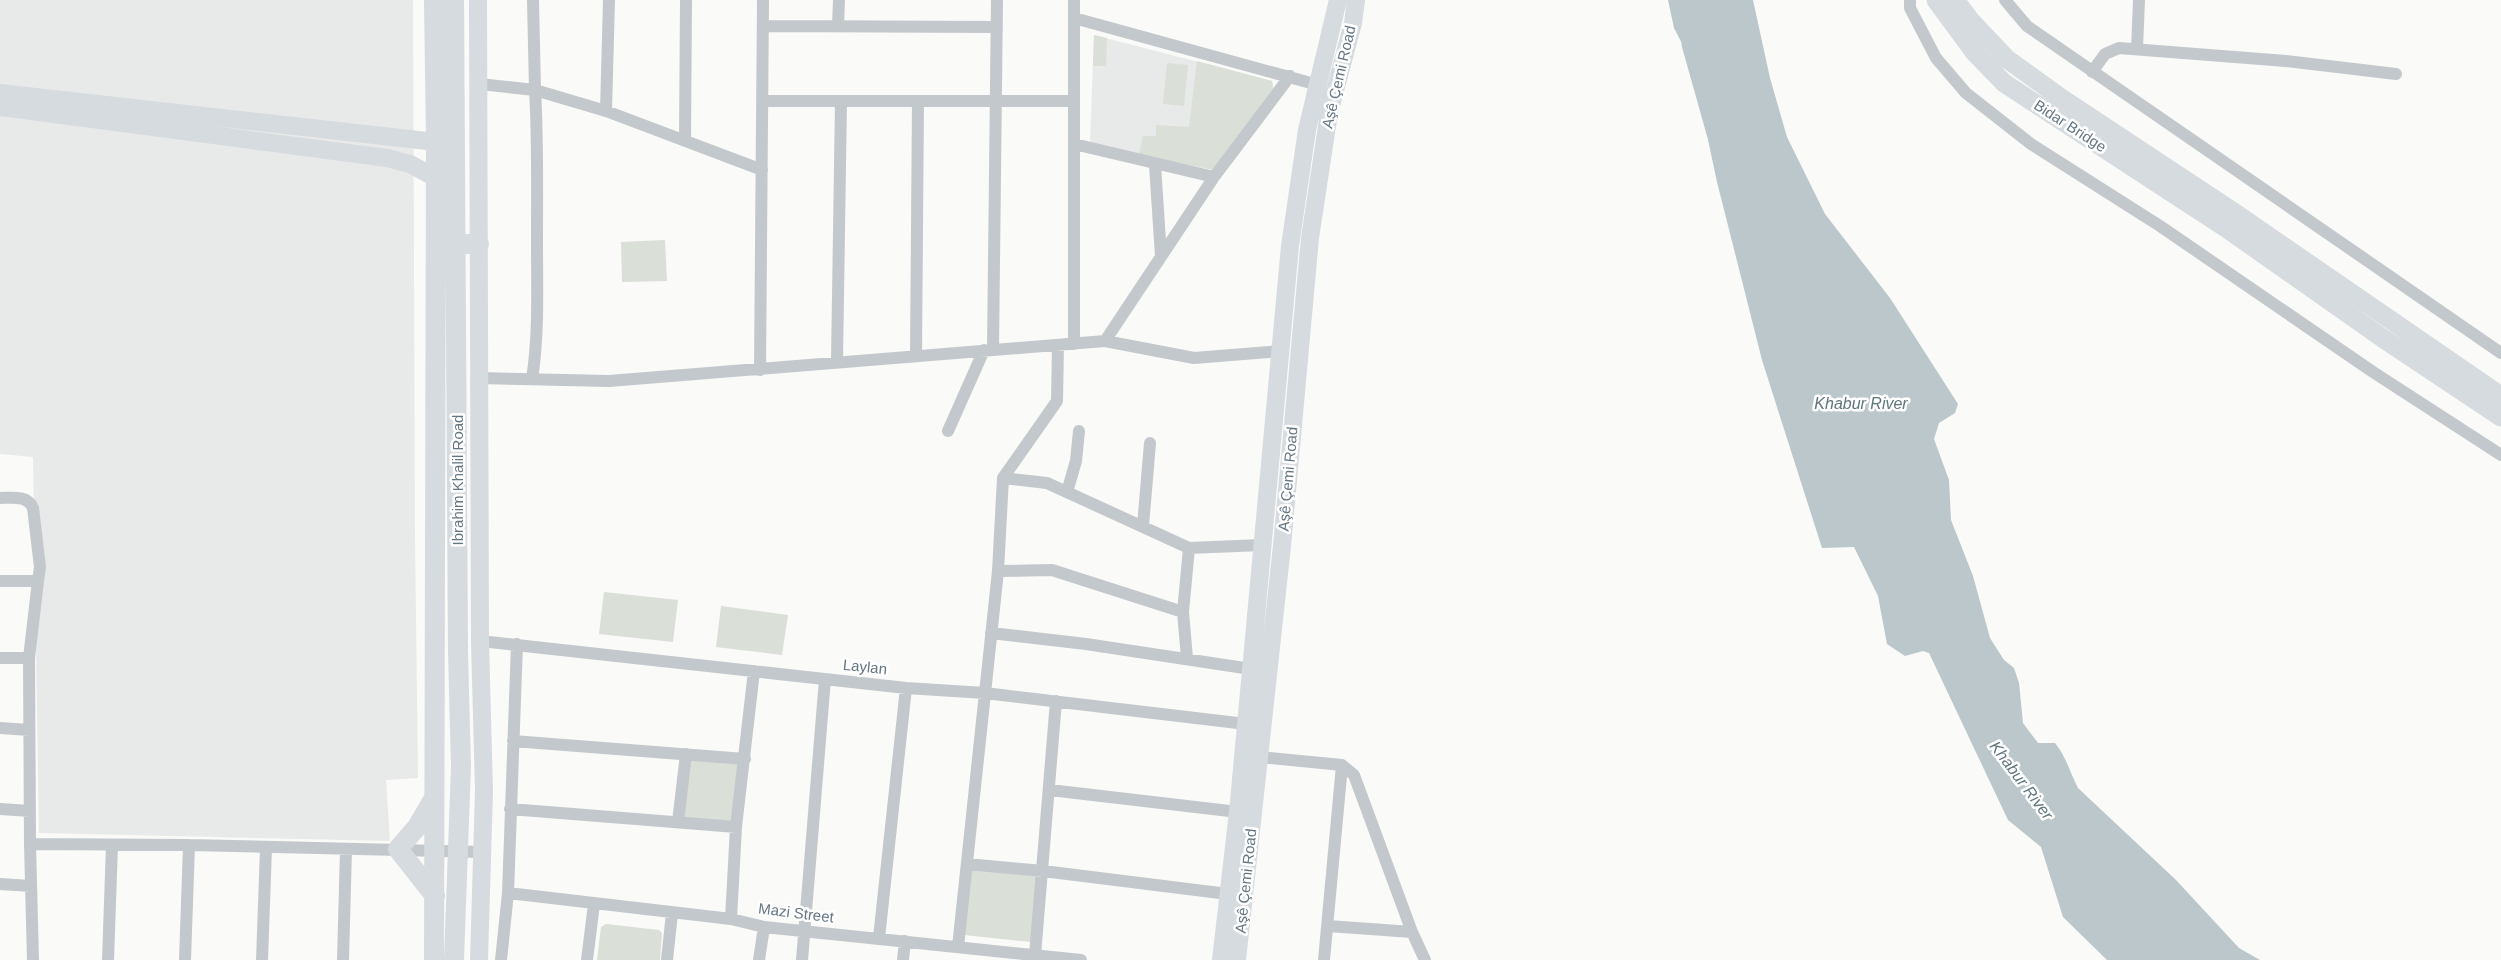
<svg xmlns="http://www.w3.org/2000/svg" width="2501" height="960" viewBox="0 0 2501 960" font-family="Helvetica,sans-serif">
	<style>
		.built { fill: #e8e9e9 }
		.green { fill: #dadfd7 }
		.water { fill: #bbc7cb }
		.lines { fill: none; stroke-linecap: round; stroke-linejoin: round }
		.river { stroke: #bbc7cb; stroke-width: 19 }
		.minor { stroke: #c3c8cc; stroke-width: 12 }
		.secondary { stroke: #d6dbdf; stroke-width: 18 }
		.primary { stroke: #d6dbdf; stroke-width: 19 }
		.trunk { stroke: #d6dbdf; stroke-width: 20 }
		.labels { text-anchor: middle; stroke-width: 5; stroke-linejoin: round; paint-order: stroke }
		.street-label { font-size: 15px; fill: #657683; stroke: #fff }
		.water-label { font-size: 16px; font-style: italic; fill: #60757c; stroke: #fff }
	</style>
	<rect width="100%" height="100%" fill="#fafaf8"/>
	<path class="built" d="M0,0H413L415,536L418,778L386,780L390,841L39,833L33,457L0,454Z
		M1094,35L1272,81L1273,88L1214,170L1094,146L1090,142Z"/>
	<path class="green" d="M1094,35L1107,38L1106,66H1093Z
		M1197,61L1272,81L1273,88L1214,170L1139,155L1143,136H1156V125L1189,127Z
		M1167,63L1188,65L1184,106L1163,104Z
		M665,240L667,281L622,282L621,242Z
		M604,592L678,600L673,642L599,634Z
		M721,606L788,615L782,655L716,647Z
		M689,758L739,764L732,821L682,818Z
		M972,867L1038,874L1031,942L964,935Z
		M606,924L659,930L662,933L660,960H597L601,927Z"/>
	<path class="water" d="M1668,0H1753L1770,78L1787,137L1825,214L1890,298L1958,404L1955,413L1939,423L1934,439L1949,480L1951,520L1973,576L1990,638L2004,660L2014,668L2019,683L2023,723L2038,743H2055C2066,756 2070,773 2078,788L2176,880L2239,948L2260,960H2107L2063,917L2041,847L2008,820L1929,653L1923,651L1905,656L1887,644L1878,596L1854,547L1822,548L1762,360L1717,182L1704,121L1712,101L1674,28Z"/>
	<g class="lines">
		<path class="river" d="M1691,0V44L1716,133"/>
		<path class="minor" d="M533,0L535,90L606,111L762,170
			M1074,0V344
			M1910,0V8L1936,58L1966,93L2031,144L2160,226L2373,372L2501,455
			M2005,0L2027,26L2501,353
			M1074,18L1318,85
			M838,25L839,0
			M763,26L997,27
			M2137,49L2139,0
			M2092,72L2105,54L2119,48L2286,61L2396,74
			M479,84L535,90C538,140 537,191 537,242C537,288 539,334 532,379
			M763,101H1074
			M606,111L609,0
			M685,141L686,0
			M1074,144L1214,177
			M1155,165L1161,256
			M1105,341L1214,177L1290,76
			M993,350L997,0
			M916,356L918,101
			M837,361L841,101
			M760,370L763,0
			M479,378L609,381L1105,341L1194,358L1280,351
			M948,431L984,350
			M1003,478L1047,483L1189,548L1262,545
			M1067,492L1076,461L1079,431
			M0,498C13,498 27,495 33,508L40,567L38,581H0
			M1143,526L1150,443
			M998,571L1052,570L1183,612
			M991,633L1086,644L1251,669
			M480,641L906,688L985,693L1246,724
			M0,658H29
			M1187,658L1183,612L1189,548
			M0,728L29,730
			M513,741L745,759
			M1259,757L1342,765L1354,775L1412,932L1425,960
			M1050,790L1238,812
			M0,809L30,811
			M510,809L736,827
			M678,822L686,754
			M30,844L29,658L38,581
			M967,864L1043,871L1228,894
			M0,884L31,886
			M508,893L731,919L764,927L1081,960
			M731,919L736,827L754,671
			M1328,926L1412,932
			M879,938L906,688
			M958,947L998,571L1003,478L1057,401L1058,345
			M1035,955L1056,701
			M33,960L30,844L189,845L482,852
			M108,960L112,845
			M185,960L189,845
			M262,960L266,848
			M343,960L346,849
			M501,960L508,893L517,644
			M587,960L594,904
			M667,960L672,913
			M759,960L764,927
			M802,960L825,679
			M903,960L905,941
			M1324,960L1342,765"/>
		<path class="secondary" d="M478,0L480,641L484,791L479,960
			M0,93L436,142
			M0,107L387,158L410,164L436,178
			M1221,960L1238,812L1290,246L1307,130L1338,0
			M1237,960L1282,546L1310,238L1329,113L1353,23L1356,0"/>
		<path class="primary" d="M1936,0L1975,53L2004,83L2226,228L2381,337L2501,417
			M1955,0L1971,21L2007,59L2061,98L2235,213L2501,396"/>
		<path class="trunk" d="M434,0L436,142L434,960
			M454,0L458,653L461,766L454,960
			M457,244H479
			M434,798L417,827L398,849L435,896"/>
	</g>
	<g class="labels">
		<g class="street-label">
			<text transform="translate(1339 77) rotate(-77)" y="5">Aşê Çemi Road</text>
			<text transform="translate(2070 126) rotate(33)" y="5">Bidar Bridge</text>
			<text transform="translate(1288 479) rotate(-85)" y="5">Aşê Çemi Road</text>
			<text transform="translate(458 480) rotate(-90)" y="5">Ibrahim Khalil Road</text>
			<text transform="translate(865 667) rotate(6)" y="5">Laylan</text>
			<text transform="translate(1246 881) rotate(-84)" y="5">Aşê Çemi Road</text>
			<text transform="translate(796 913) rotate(7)" y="5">Mazi Street</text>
		</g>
		<g class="water-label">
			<text x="1861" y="409">Khabur River</text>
			<text transform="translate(2022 780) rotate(53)" y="6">Khabur River</text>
		</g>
	</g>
</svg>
